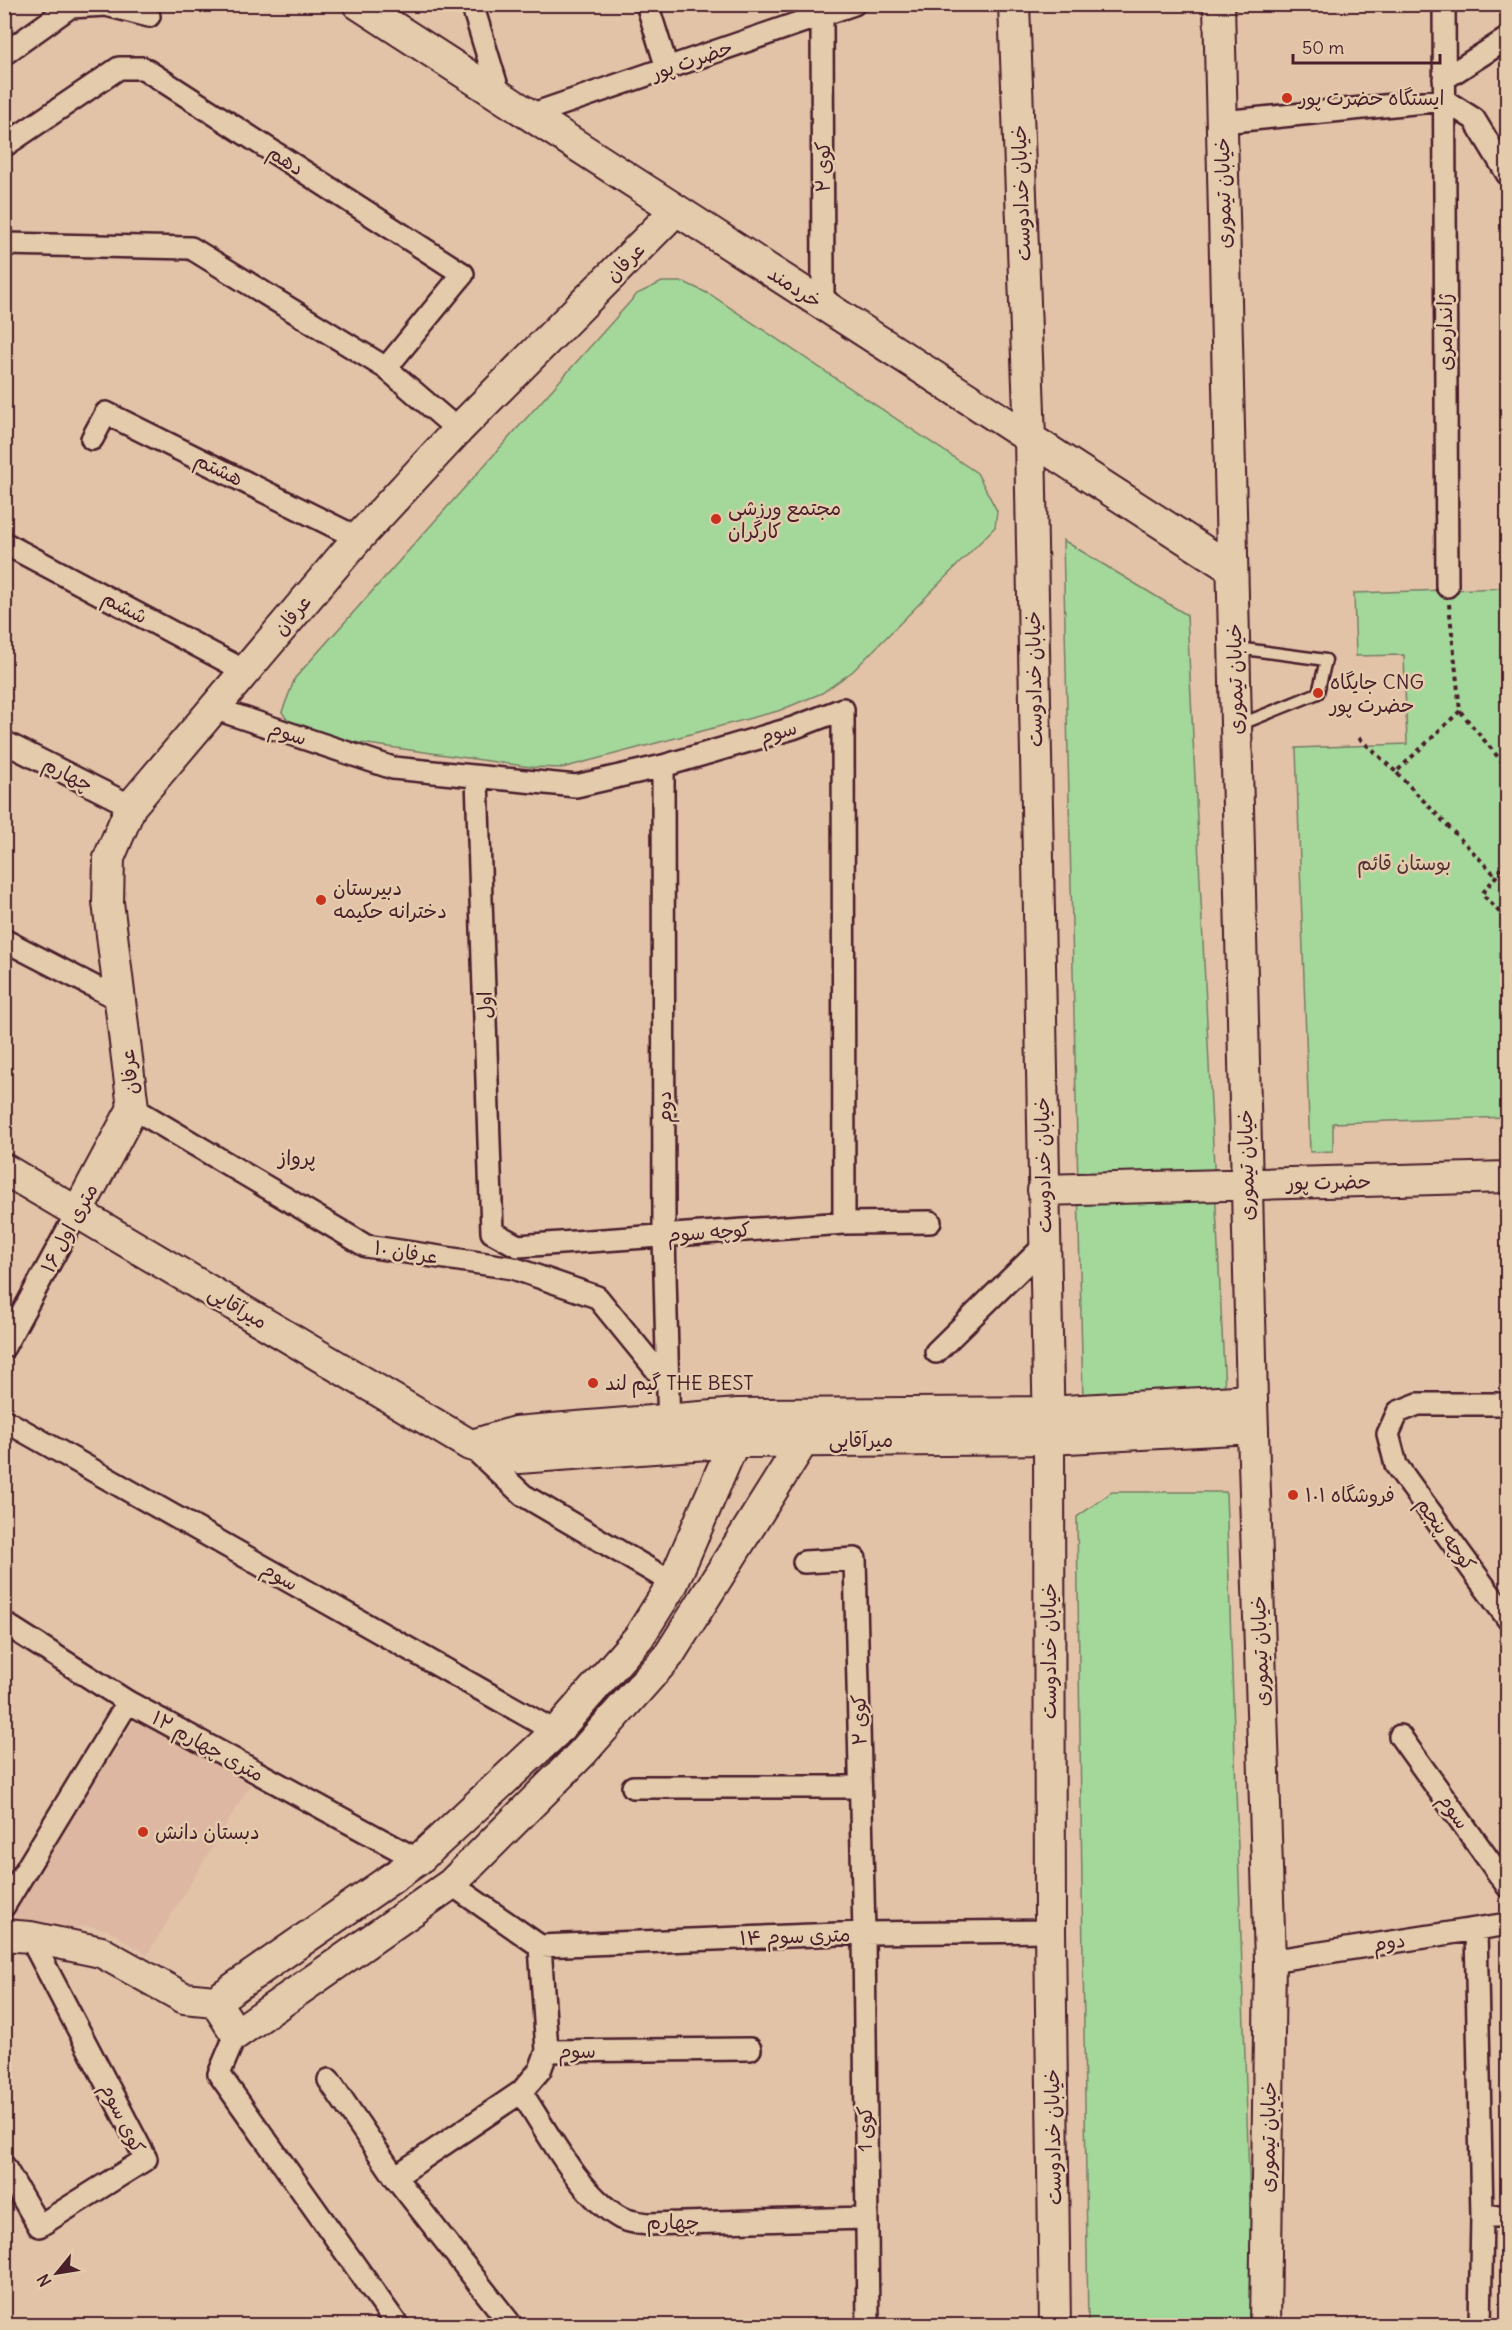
<svg xmlns="http://www.w3.org/2000/svg" width="1512" height="2330" viewBox="0 0 1512 2330" font-family="Delius,'Playpen Sans Arabic',sans-serif">
	<style>
		.built { fill: #ddb7a1 }
		.green { fill: #a4d89b; stroke: #777c63; stroke-width: 1.5 }
		.lines { fill: none; stroke-linecap: round; stroke-linejoin: round }
		.lane-casing { stroke: #4a1f2b; stroke-width: 15 }
		.street-casing { stroke: #4a1f2b; stroke-width: 26 }
		.secondary-casing { stroke: #4a1f2b; stroke-width: 34 }
		.path { stroke: #4a1f2b; stroke-width: 4; stroke-dasharray: 4.5 4.5; stroke-linecap: butt }
		.lane { stroke: #e3cbac; stroke-width: 10 }
		.street { stroke: #e3cbac; stroke-width: 21 }
		.secondary { stroke: #e3cbac; stroke-width: 30 }
		.poi-dot { fill: #c8321e; stroke: #e3cbac; stroke-width: 2 }
		.labels { text-anchor: middle; stroke-width: 5; stroke-linejoin: round; paint-order: stroke }
		.street-label { font-size: 20px; fill: #4a1f2b; stroke: #e3cbac }
		.poi-label { font-size: 20px; fill: #4a1f2b; stroke: #e3cbac; text-anchor: start }
		.park-label { font-size: 20px; fill: #533236; stroke: #e3cbac }
		.neighbourhood-label { font-size: 21px; fill: #4a1f2b; stroke: #e3cbac }
	</style>
	<rect width="100%" height="100%" fill="#e2c3a8"/>
	<filter id="ink" filterUnits="userSpaceOnUse"><feTurbulence type="fractalNoise" baseFrequency=".0167" numOctaves="2"/><feDisplacementMap in="SourceGraphic" scale="12" xChannelSelector="R" yChannelSelector="G"/><feConvolveMatrix kernelMatrix="1 2 1 2 8 2 1 2 1" color-interpolation-filters="sRGB"/></filter>
	<g filter="url(#ink)">
		<path class="built" d="M137,1716L250,1785L147,1955L108,1930L89,1926L42,1929L17,1924L14,1915L20,1902Z"/>
		<path class="green" d="M662,282H684L711,295L977,473L997,511L995,527L853,671L822,693L778,711L562,768L531,767L332,739L294,730L282,712L295,678L637,294Z
			M1063,540L1187,615L1225,1391L1083,1400Z
			M1507,588V1117L1333,1123V1151L1310,1152L1296,748L1407,744L1404,655L1356,656L1354,593Z
			M1112,1492H1226L1254,2325H1088L1077,1517Z"/>
		<g class="lines">
			<g class="lane-casing">
				<path id="lane" d="M1237,648L1326,660L1318,693L1239,725"/>
			</g>
			<g class="street-casing">
				<path id="street" d="M472,4L500,96
					M647,4L667,68
					M819,4L822,15L823,296L835,311
					M1444,4L1447,586
					M4,54L70,7L106,5L149,16
					M1444,79L1508,38
					M530,115L854,4
					M1222,122L1444,100L1474,119L1508,175
					M4,146L119,68H143L463,274L386,368
					M4,244L191,248L386,368L458,430
					M92,439L106,413L358,538
					M4,543L245,671
					M213,708L393,768L576,786L663,766L793,728L843,709L844,1223
					M4,742L131,806
					M663,766L664,1236L669,1432
					M477,778L492,1232L518,1246L844,1223L930,1222
					M4,940L122,1001
					M133,1108L366,1246L513,1268L597,1297L668,1384
					M4,1347L78,1211
					M936,1352L1045,1245
					M1508,1404H1418L1398,1412L1388,1434L1396,1465L1508,1619
					M4,1420L556,1732
					M473,1448L523,1495L673,1583
					M804,1562L855,1559L864,1933L868,2326
					M4,1623L128,1702L418,1860
					M1400,1736L1508,1887
					M633,1787H860
					M451,1884L540,1946L547,2051L750,2049
					M4,1906L128,1702
					M1476,1929L1482,2216L1480,2326
					M540,1946L864,1933L1050,1931
					M1270,1961L1508,1924
					M236,2034L219,2074L398,2326
					M547,2051L540,2070L521,2092C548,2132 579,2195 621,2218C629,2222 639,2223 648,2224L865,2218
					M329,2080L395,2177L512,2326
					M4,2166L39,2226L146,2159L30,1937
					M395,2177L521,2092
					M1482,2216H1508"/>
			</g>
			<g class="secondary-casing">
				<path id="secondary" d="M358,4L1232,569
					M1014,4L1030,439L1049,1439L1050,1931L1055,2326
					M1219,4L1252,1400L1270,1961L1265,2326
					M4,1169L470,1445L519,1458L734,1442L1049,1439L1253,1428
					M1043,1190L1508,1177
					M78,1211L133,1108L108,902L109,858L131,806L358,538L458,430L676,210
					M472,1445L515,1432L738,1414L1047,1412L1252,1400
					M4,1935L30,1937L101,1952L184,1998L215,2001L236,2034L451,1884L582,1753L669,1655L804,1440L808,1414
					M215,2001L418,1860L556,1732L639,1637L673,1583L734,1442L738,1414"/>
			</g>
			<path class="path" d="M1449,604L1460,711L1508,769
				M1460,711L1396,772L1496,876
				M1359,738L1396,772
				M1508,861L1482,894L1508,921"/>
			<use href="#lane" class="lane"/>
			<use href="#street" class="street"/>
			<use href="#secondary" class="secondary"/>
		</g>
	</g>
	<g class="poi-dot">
		<circle cx="1287" cy="98" r="6"/>
		<circle cx="716" cy="519" r="6"/>
		<circle cx="1318" cy="693" r="6"/>
		<circle cx="321" cy="900" r="6"/>
		<circle cx="593" cy="1383" r="6"/>
		<circle cx="1293" cy="1495" r="6"/>
		<circle cx="143" cy="1832" r="6"/>
	</g>
	<g class="labels">
		<g class="street-label">
			<text transform="translate(692 60) rotate(-19)" y="7">حضرت پور</text>
			<text transform="translate(286 160) rotate(33)" y="7">دهم</text>
			<text transform="translate(823 167) rotate(-90)" y="7">کوی ۲</text>
			<text transform="translate(1021 193) rotate(-92)" y="7">خیابان خدادوست</text>
			<text transform="translate(1223 193) rotate(-91)" y="7">خیابان تیموری</text>
			<text transform="translate(625 262) rotate(-45)" y="7">عرفان</text>
			<text transform="translate(795 287) rotate(33)" y="7">خردمند</text>
			<text transform="translate(1445 332) rotate(-90)" y="7">ژاندارمری</text>
			<text transform="translate(219 469) rotate(26)" y="7">هشتم</text>
			<text transform="translate(125 607) rotate(28)" y="7">ششم</text>
			<text transform="translate(292 615) rotate(-50)" y="7">عرفان</text>
			<text transform="translate(1034 679) rotate(-91)" y="7">خیابان خدادوست</text>
			<text transform="translate(1235 679) rotate(-91)" y="7">خیابان تیموری</text>
			<text transform="translate(778 732) rotate(-17)" y="7">سوم</text>
			<text transform="translate(288 733) rotate(18)" y="7">سوم</text>
			<text transform="translate(68 774) rotate(27)" y="7">چهارم</text>
			<text transform="translate(485 1005) rotate(-92)" y="7">اول</text>
			<text transform="translate(129 1072) rotate(-96)" y="7">عرفان</text>
			<text transform="translate(664 1107) rotate(-90)" y="7">دوم</text>
			<text transform="translate(1043 1165) rotate(-91)" y="7">خیابان خدادوست</text>
			<text transform="translate(1246 1165) rotate(-91)" y="7">خیابان تیموری</text>
			<text transform="translate(1329 1182) rotate(-1)" y="7">حضرت پور</text>
			<text transform="translate(69 1228) rotate(-62)" y="7">۱۶ متری اول</text>
			<text transform="translate(709 1232) rotate(-4)" y="7">کوچه سوم</text>
			<text transform="translate(406 1252) rotate(9)" y="7">عرفان ۱۰</text>
			<text transform="translate(238 1307) rotate(31)" y="7">میرآقایی</text>
			<text x="861" y="1447">میرآقایی</text>
			<text transform="translate(1446 1534) rotate(54)" y="7">کوچه پنجم</text>
			<text transform="translate(280 1576) rotate(30)" y="7">سوم</text>
			<text transform="translate(1049 1651) rotate(-90)" y="7">خیابان خدادوست</text>
			<text transform="translate(1260 1651) rotate(-92)" y="7">خیابان تیموری</text>
			<text transform="translate(859 1720) rotate(-91)" y="7">کوی ۲</text>
			<text transform="translate(208 1746) rotate(29)" y="7">۱۲ متری چهارم</text>
			<text transform="translate(1454 1811) rotate(55)" y="7">سوم</text>
			<text transform="translate(795 1936) rotate(-2)" y="7">۱۴ متری سوم</text>
			<text transform="translate(1389 1942) rotate(-9)" y="7">دوم</text>
			<text transform="translate(577 2051) rotate(-1)" y="7">سوم</text>
			<text transform="translate(123 2118) rotate(64)" y="7">کوی سوم</text>
			<text transform="translate(865 2129) rotate(-90)" y="7">کوی 1</text>
			<text transform="translate(1053 2137) rotate(-91)" y="7">خیابان خدادوست</text>
			<text transform="translate(1268 2137) rotate(-89)" y="7">خیابان تیموری</text>
			<text x="673" y="2229">چهارم</text>
		</g>
		<g class="poi-label">
			<text x="1299" y="105">ایستگاه حضرت پور</text>
			<text x="728" y="515">مجتمع ورزشی<tspan x="728" dy="23">کارگران</tspan></text>
			<text x="1330" y="689">جایگاه CNG<tspan x="1330" dy="23">حضرت پور</tspan></text>
			<text x="333" y="895">دبیرستان<tspan x="333" dy="23">دخترانه حکیمه</tspan></text>
			<text x="605" y="1390">گیم لند THE BEST</text>
			<text x="1305" y="1502">فروشگاه ۱۰۱</text>
			<text x="155" y="1839">دبستان دانش</text>
		</g>
		<g class="park-label">
			<text x="1404" y="870">بوستان قائم</text>
		</g>
		<g class="neighbourhood-label">
			<text x="297" y="1165">پرواز</text>
		</g>
	</g>
	<rect width="1512" height="2330" fill="none" stroke="#e3cbac" stroke-width="24"/>
	<rect x="12" y="12" width="1488" height="2306" fill="none" stroke="#4a1f2b" stroke-width="2" filter="url(#ink)"/>
	<g transform="translate(57 2273) rotate(240)" stroke="#e3cbac" stroke-width="4.5" paint-order="stroke">
	<path d="M0-4.5L10 22L0 15L-10 22Z" fill="#4a1f2b"/>
	<text y="-9" font-size="16" font-weight="bold" text-anchor="middle" fill="#4a1f2b">N</text>
	</g>
	<path d="M1293 54v9h147v-9" fill="none" stroke="#4a1f2b" stroke-width="3"/>
	<text x="1302" y="54" font-size="18" fill="#4a1f2b" stroke="#e3cbac" stroke-width="4.5" paint-order="stroke">50 m</text>
</svg>
